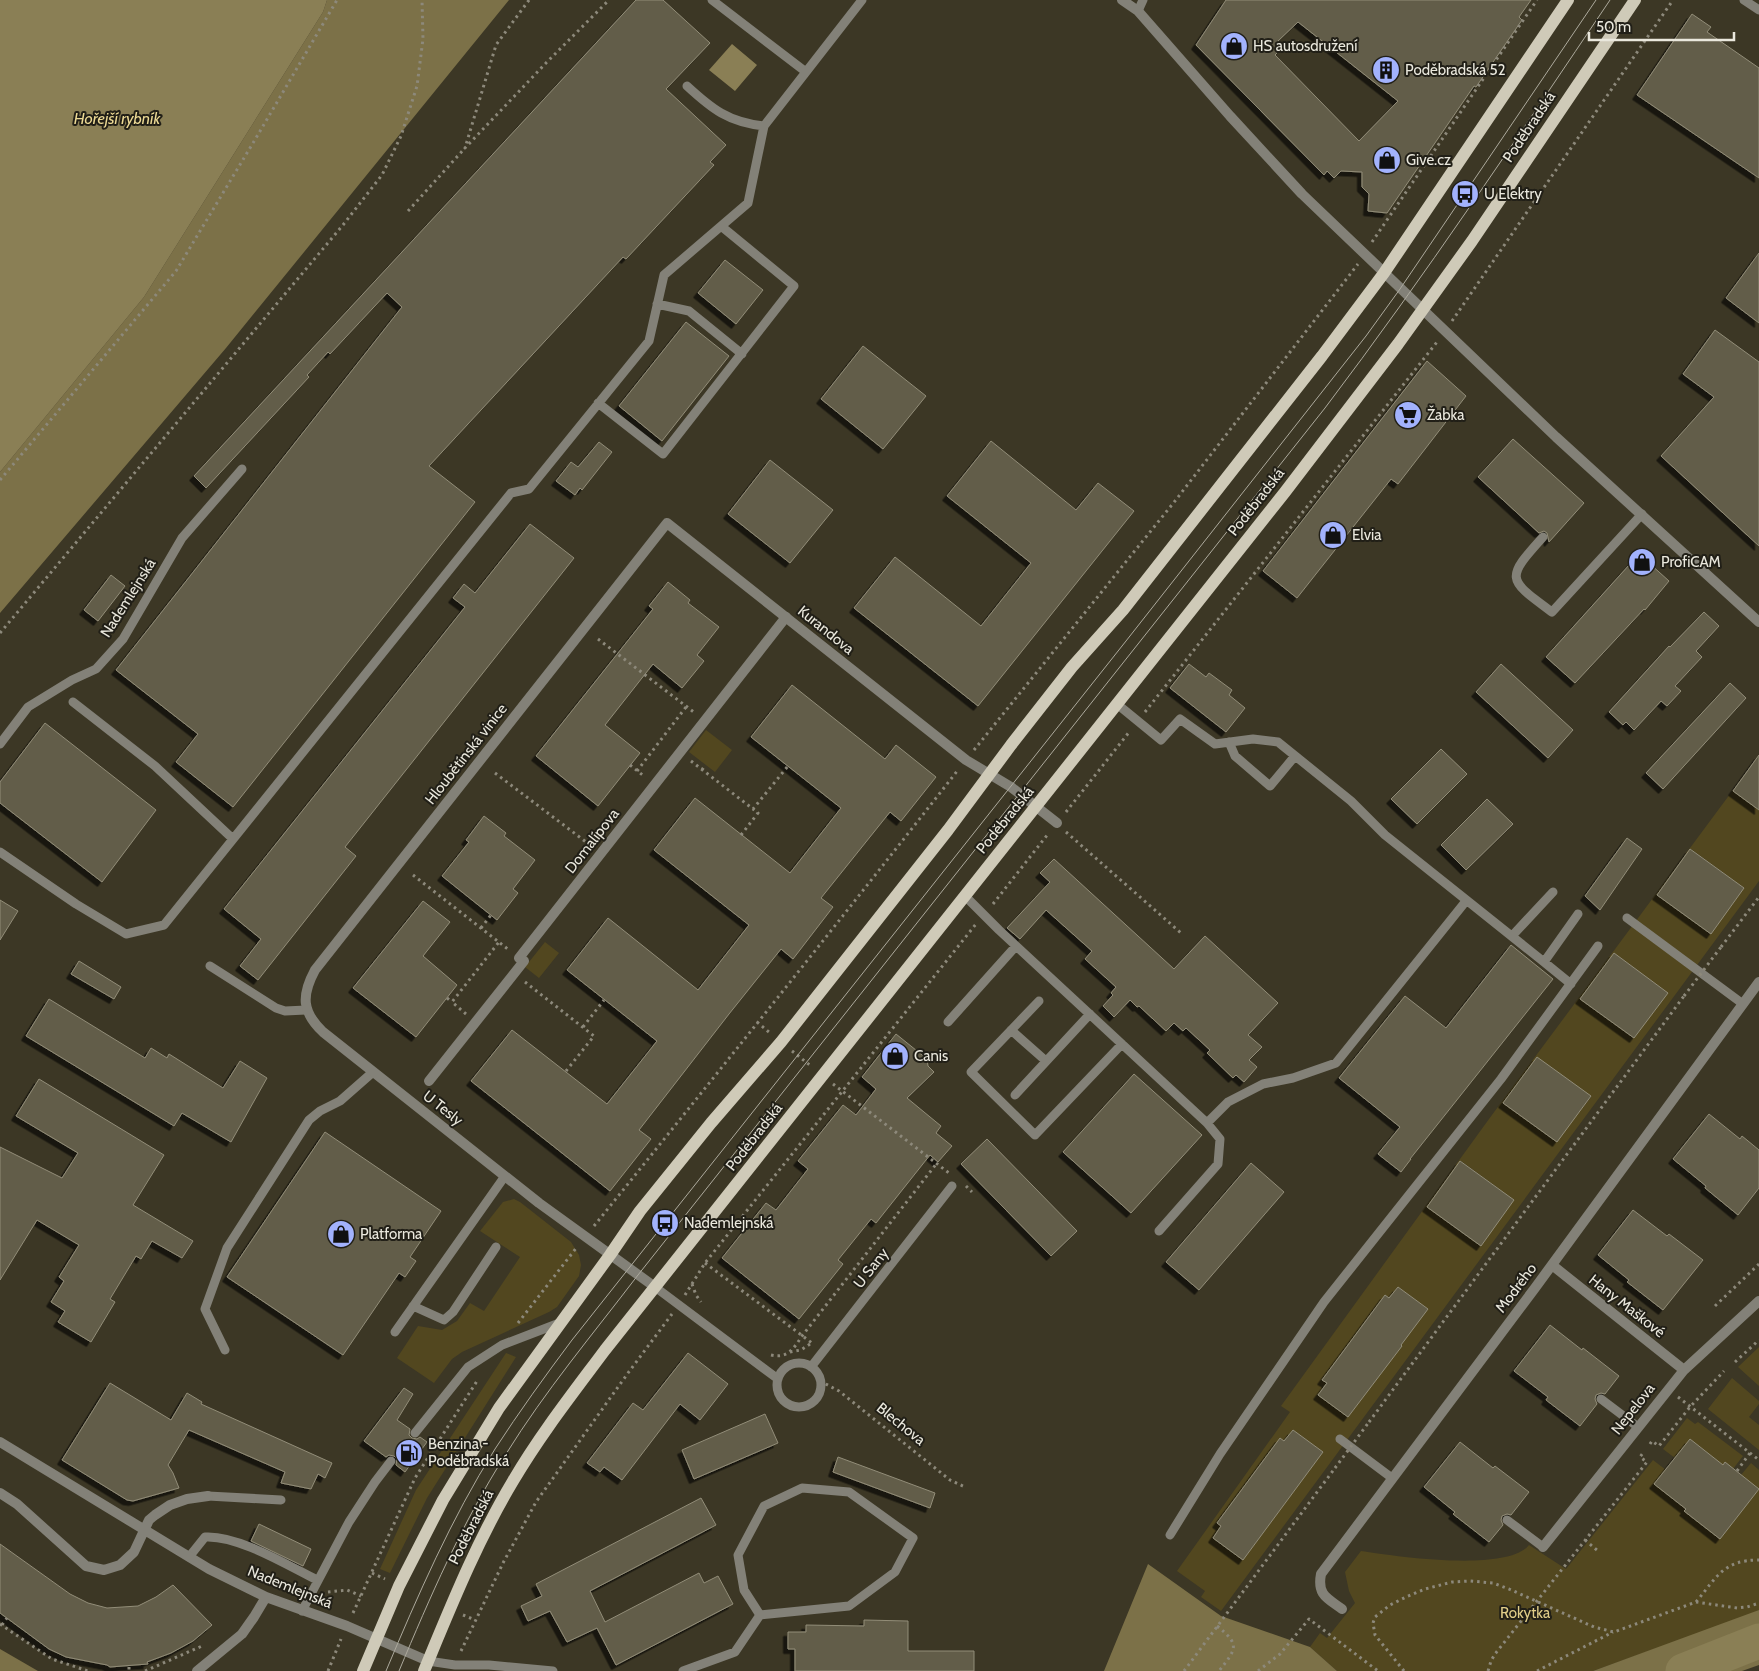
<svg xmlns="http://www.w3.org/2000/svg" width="1759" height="1671" viewBox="0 0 1759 1671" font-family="Cabin,sans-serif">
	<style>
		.green { fill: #52471f; fill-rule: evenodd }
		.forest { fill: #7c7148 }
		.water { fill: #8a7f55 }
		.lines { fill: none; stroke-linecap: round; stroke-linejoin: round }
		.river { stroke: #8a7f55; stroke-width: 35 }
		.building { fill: #625d4a; stroke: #928d78; fill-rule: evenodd; filter: url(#shadow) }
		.path { stroke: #8d897b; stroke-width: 3; stroke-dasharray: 2.5 4; stroke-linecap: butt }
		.service { stroke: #838178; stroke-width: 9 }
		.pedestrian { stroke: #838178; stroke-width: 10 }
		.minor { stroke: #838178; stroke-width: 10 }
		.primary { stroke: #cfcab8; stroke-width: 12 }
		.tram { stroke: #adaa9d; stroke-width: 1 }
		.path-bridge { stroke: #8d897b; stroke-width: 3; stroke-dasharray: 2.5 4; stroke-linecap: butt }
		.labels { text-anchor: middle; stroke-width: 4; stroke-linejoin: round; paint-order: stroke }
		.poi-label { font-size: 15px; fill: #eae8dd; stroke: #211f17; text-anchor: start }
		.street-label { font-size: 15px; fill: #eae8dd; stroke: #211f17 }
		.park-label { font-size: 15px; fill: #e0cd88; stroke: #211f17 }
		.water-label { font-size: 16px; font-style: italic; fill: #edda95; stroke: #211f17 }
	</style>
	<defs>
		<filter id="shadow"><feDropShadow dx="-4.5" dy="4.5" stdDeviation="0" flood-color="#0009"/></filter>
	</defs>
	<rect width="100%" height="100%" fill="#3c3725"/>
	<path class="green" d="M706,730L732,750L715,772L689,752Z
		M1759,755V881L1221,1611L1201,1597L1205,1591L1177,1571L1290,1412L1281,1406L1489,1119ZM1691,849L1744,888L1730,908L1715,922L1718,925L1711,934L1657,895L1673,874V873ZM1614,953L1668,993L1654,1012L1639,1027L1641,1029L1634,1038L1580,999ZM1537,1057L1591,1097L1577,1115L1562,1131L1564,1133L1557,1142L1504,1103ZM1461,1161L1514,1200L1500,1220L1498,1218L1485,1235L1488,1237L1481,1246L1427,1207ZM1398,1287L1428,1309L1401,1345L1402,1346L1348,1417L1318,1395L1327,1383L1323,1380L1385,1295L1389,1298ZM1293,1430L1323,1452L1243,1560L1213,1538L1221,1526L1218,1523Z
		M545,942L559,953L539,978L525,967Z
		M514,1199L520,1202L571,1242L579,1255L581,1265L579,1276L557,1307L549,1312L462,1352L452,1359L434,1383L397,1358L418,1326L442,1330L457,1321L470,1303L484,1311L520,1257L480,1231L503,1202Z
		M1759,1347V1386L1738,1367Z
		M506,1353L516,1357L427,1498L390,1573L380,1569L416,1490Z
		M1732,1378L1759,1401V1404L1749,1417L1759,1425V1450L1708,1409Z
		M1687,1418L1695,1424L1698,1422L1743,1456L1733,1469L1723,1465L1690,1439L1675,1458L1663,1449Z
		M1653,1460L1666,1470L1654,1484L1686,1509L1684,1511L1720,1539L1759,1489L1741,1475L1751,1463L1759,1470V1610L1744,1617L1593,1671H1337L1310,1647L1320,1633L1327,1638L1355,1603L1349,1591L1345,1572L1361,1551C1394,1556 1507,1573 1529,1545L1566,1569Z"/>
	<path class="forest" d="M327,0H509L226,348L0,613V472L144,297L323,12Z
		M1148,1564L1221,1616L1310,1647L1337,1671H1104Z
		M1759,1610V1665L1742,1671H1593Z
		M0,1649L38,1671H0Z"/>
	<path class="water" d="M0,0H327L323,12L144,297L0,472Z
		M732,44L757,65L735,91L709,70Z"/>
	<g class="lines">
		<path class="river" d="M1683,1671L1759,1641"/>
	</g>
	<path class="building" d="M636,0H663L710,43L666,89L726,145L710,162L714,165L626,259L623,257L429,466L475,502L233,807L176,762L198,734L116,670L402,307L387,293L330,354L328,352L307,375L309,377L206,488L194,476Z
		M1226,0H1531L1519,17L1522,20L1502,49L1476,87L1474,86L1387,213L1368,211L1369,194L1362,187V172L1341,171L1334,178L1327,171L1324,175L1196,45ZM1298,22L1398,101L1359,141L1275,55L1283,47L1278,41Z
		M1692,14L1711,27L1707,32L1759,68V178L1637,95Z
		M1759,253V323L1726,298Z
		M725,260L763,290L736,324L698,293Z
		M686,322L729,356L662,441L619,406Z
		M1715,330L1759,362V546L1661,456L1714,397L1683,374Z
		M863,346L926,396L883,449L821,399Z
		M1427,361L1466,396L1398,484L1391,479L1297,598L1263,571Z
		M1513,439L1584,503L1549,542L1547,533L1544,531L1539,533L1478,477Z
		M991,441L1076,510L1098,483L1134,511L978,706L854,608L895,557L981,626L1031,563L947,496Z
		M599,442L612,452L582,490L580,488L575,495L556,481L571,462L578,467Z
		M770,460L833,510L790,563L728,514Z
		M530,524L574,558L345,847L356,856L258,980L240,966L261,939L224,909L465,607L453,598L464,584L475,593Z
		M1639,554L1669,581L1645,610L1644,609L1575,683L1546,657Z
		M111,575L125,586L98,621L84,610Z
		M668,582L690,600L688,603L719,627L697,655L704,661L682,688L653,664L605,725L640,753L598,806L536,756L653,609L649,606Z
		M1704,612L1719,626L1696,651L1702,657L1675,686L1681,691L1667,706L1661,701L1634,730L1626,722L1623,725L1609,712L1669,646L1670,647Z
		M1189,664L1206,677L1209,673L1232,690L1229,695L1245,708L1226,732L1170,688Z
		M1501,664L1573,730L1548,758L1476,692Z
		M1730,683L1746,698L1663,789L1646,773Z
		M792,685L885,759L896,745L936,777L901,821L890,812L821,898L833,907L793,959L781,949L729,1014L639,1130L651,1139L610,1191L471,1081L512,1030L607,1104L657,1041L567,970L608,918L698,990L749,925L654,850L695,798L790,873L841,808L751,737Z
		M45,723L156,810L102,882L0,803V782Z
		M1441,749L1467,774L1417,824L1391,799Z
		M1759,755V810L1733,791Z
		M1487,799L1513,824L1466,870L1441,845Z
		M484,816L506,833L504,836L535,860L513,889L518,893L497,920L442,876L469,842L466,840Z
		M1627,838L1642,849L1600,910L1585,896Z
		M1690,849L1744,888L1711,934L1657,895Z
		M1054,859L1174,969L1205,936L1278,1003L1248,1035L1262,1047L1249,1060L1257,1067L1244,1082L1236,1075L1233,1078L1207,1053L1210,1050L1186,1028L1183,1031L1174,1023L1166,1031L1139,1006L1137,1007L1130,1000L1114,1017L1103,1006L1113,995L1111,993L1116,987L1085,959L1092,951L1046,910L1020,939L1007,928L1050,882L1040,873Z
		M0,900L18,911L0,940Z
		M423,901L450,922L423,956L457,985L416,1037L353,988Z
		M1511,945L1553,979L1410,1159H1411L1401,1172L1378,1154L1400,1127L1339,1078L1405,996L1446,1028Z
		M1614,953L1668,993L1634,1038L1580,999Z
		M79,961L121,987L114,999L71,974Z
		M49,999L145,1058L151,1048L167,1058L169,1054L223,1088L240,1061L267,1078L231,1142L182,1113L174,1126L26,1036Z
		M896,1034L927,1059L928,1066L934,1072L907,1098L941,1126L936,1133L952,1146L938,1162L930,1155L876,1223L871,1219L838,1260L843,1264L799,1319L722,1258L766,1203L776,1210L808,1169L798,1161L843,1105L856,1115L876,1089L862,1077Z
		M1537,1057L1591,1096L1557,1142L1503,1103Z
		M1134,1074L1202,1135L1131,1213L1063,1152Z
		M39,1079L164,1155L133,1205L193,1241L182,1258L152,1241L141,1259L136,1256L110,1299L115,1302L91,1342L58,1322L65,1311L51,1302L64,1281L59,1277L79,1245L37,1220L0,1280V1147L62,1178L78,1153L16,1116Z
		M1709,1114L1740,1139L1742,1136L1759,1150V1188L1738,1215L1705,1188L1706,1186L1673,1159Z
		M325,1132L441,1211L410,1257L416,1261L405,1277L399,1273L343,1355L227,1277Z
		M987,1139L1077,1231L1051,1256L961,1164Z
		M1460,1161L1514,1200L1481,1246L1427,1207Z
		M1251,1163L1284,1192L1199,1290L1166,1262Z
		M1633,1210L1667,1236L1669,1234L1703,1260L1663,1310L1627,1282L1629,1280L1598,1255Z
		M1398,1287L1428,1309L1401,1345L1402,1346L1348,1417L1318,1395L1327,1383L1322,1380L1385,1295L1389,1298Z
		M1550,1325L1582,1350L1583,1348L1619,1376L1605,1394L1601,1393L1596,1395L1595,1399L1597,1404L1580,1426L1546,1400L1548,1397L1514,1371Z
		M688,1353L728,1384L700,1420L680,1404L622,1480L604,1467L600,1472L587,1463L633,1403L643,1410Z
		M110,1383L171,1420L187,1393L202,1402L201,1404L332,1463L325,1478L318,1474L311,1489L281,1483L285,1472L189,1430L168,1465L173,1473L179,1488L133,1501L127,1500L62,1460Z
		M404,1388L413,1394L397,1420L410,1429L409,1435L412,1438L417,1439L420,1437L427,1442L405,1472L396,1465L397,1459L394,1456L389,1455L386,1457L364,1441Z
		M765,1414L778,1443L694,1479L682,1450Z
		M1293,1430L1323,1452L1243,1560L1213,1538L1221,1526L1217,1523L1280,1438L1284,1441Z
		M1690,1439L1723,1465L1725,1462L1759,1489L1720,1539L1684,1511L1686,1509L1654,1484Z
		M1460,1442L1493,1468L1495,1466L1529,1492L1511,1515L1507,1514L1502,1516L1501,1520L1503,1525L1489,1542L1453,1514L1455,1512L1424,1487Z
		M838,1457L935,1493L930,1508L833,1472Z
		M701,1498L716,1525L590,1591L605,1622L699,1573L704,1583L718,1576L733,1604L616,1665L597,1628L567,1642L550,1611L528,1621L521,1606L542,1596L536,1584Z
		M259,1524L311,1549L303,1566L251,1541Z
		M0,1544L70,1594L88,1603L107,1608L138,1606L156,1597L173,1585L212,1625L193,1641L171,1653L147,1662L148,1664L110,1667L107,1665L66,1657L49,1649L0,1613Z
		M864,1620L908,1621V1651H974V1671H795V1649H788V1632H806V1625L864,1626Z"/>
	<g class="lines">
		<path class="path" d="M529,0L496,45L465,148L546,63L609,0
			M408,211L465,148
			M1372,242L1537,0
			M1452,321L1673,0
			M0,480L176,271L256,138L337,0
			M0,633L343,225L382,175L401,136L417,86L423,39L422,0
			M598,639L695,713
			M1145,712L1437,342
			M974,750L1175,501L1358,264
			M691,761L753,809L788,766
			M630,765L645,777
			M702,770L705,765
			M637,771L686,707
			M495,773L590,845
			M1066,812L1130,731
			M1066,832L1181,933
			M741,835L758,813L753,809
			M413,875L509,950
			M993,904L1048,834
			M481,928L491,915
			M1721,947L1759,897
			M525,982L594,1036L566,1071
			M447,998L452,1002
			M466,1014L452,1002L499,942
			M757,1022L770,1033
			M583,1027L604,1000
			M792,1051L811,1066
			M833,1084L949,1173
			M966,1186L972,1192
			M594,1226C716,1075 838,923 958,770
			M705,1263L812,1343
			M692,1284L696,1295L701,1302
			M685,1295L705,1263L976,924
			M1715,1306L1759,1264
			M518,1323L577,1247
			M790,1352L801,1350L810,1344
			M771,1355C788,1359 794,1348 802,1336L937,1163
			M1735,1362L1759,1340
			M820,1381L839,1391L950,1480L965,1487
			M1678,1397L1759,1460
			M1369,1422L1684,996
			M1650,1444L1652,1441L1659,1446L1690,1407L1724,1371
			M1737,1471L1750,1453
			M1585,1540L1598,1551
			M372,1573L385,1579
			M328,1592L347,1590L361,1596
			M1696,1602C1717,1577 1723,1560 1759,1560
			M353,1613L415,1478L477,1381
			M463,1615L475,1620
			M0,1624L52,1659L88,1671
			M2,1625L7,1618
			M1217,1626C1241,1645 1236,1649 1219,1671
			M461,1651L503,1563L536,1502L628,1373L672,1314
			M129,1667V1671
			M145,1671L202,1646
			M328,1671L341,1639
			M1184,1671L1335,1468
			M1258,1671L1280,1654L1309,1619L1378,1671
			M1404,1671L1375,1635L1373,1623L1375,1617L1390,1605L1406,1597L1425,1589L1452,1582L1470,1581L1493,1583L1509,1589L1594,1627L1614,1632L1696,1602L1737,1608L1747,1607L1759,1603
			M1488,1671L1491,1661L1495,1654L1647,1462L1640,1457L1643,1453
			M1537,1671L1613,1632"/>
		<path class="service" d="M712,0L806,72
			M1744,0L1759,10
			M1138,11L1143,0
			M687,86C712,109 728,122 764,126
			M657,304L689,311L742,354
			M598,403L663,454L794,286L721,226
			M1543,537C1505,579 1507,579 1552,612L1642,514
			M73,702L155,766L233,839
			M1117,704L1161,740L1180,719L1215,744L1253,739L1278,742L1351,801L1385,835L1544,962L1578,914
			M1229,742L1235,756L1270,786L1295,756
			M0,744L28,707L72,680L96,669L123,639L182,538L242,469
			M0,852L76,904L126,934L164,925L511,493L529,489L649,341L664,275L748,203L764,126L862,0
			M965,896L999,930L1207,1123L1220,1139L1218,1164L1159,1231
			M1627,918L1743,1004
			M1512,936L1553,892
			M1544,962L1571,984
			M210,966L276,1008L285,1011L306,1010
			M1039,1001L971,1072L1035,1135L1122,1044
			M948,1022L1016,946
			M1011,1030L1046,1061
			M1015,1095L1090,1014
			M1207,1123L1228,1102L1263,1084L1293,1078L1336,1063L1466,901
			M655,1287L778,1379
			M413,1306L444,1320L453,1312L496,1247
			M395,1332L505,1176
			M225,1350L205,1309L227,1248L309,1120L320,1111L340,1101L373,1072
			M777 1385a22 22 0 1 1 44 0a22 22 0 1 1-44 0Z
			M811,1367L952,1186
			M1601,1399L1638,1427
			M415,1433L468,1367L502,1345L562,1322
			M1340,1439L1392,1478
			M208,1496L281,1500
			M1507,1520L1543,1547
			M1170,1535L1220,1454L1324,1302L1501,1079L1598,946
			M189,1557L205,1537C238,1535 287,1565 317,1580
			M302,1611L349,1522L375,1482L391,1461
			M428,1661L455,1665H489L553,1671
			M683,1671L735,1652L760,1615L849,1606L895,1572L913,1538L849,1492L802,1488L764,1506L738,1555L744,1590L760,1615"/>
		<path class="pedestrian" d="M429,1081L524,961L519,958L786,617"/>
		<path class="minor" d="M1122,0L1138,11L1230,116L1302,194L1556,437L1759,622
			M1552,1265L1684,1370
			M655,1287L539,1203L323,1032C302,1012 301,996 315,970L667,523L966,760L1011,787L1057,823
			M0,1442L209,1569L266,1597L347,1626L428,1661
			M0,1493L17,1504L86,1566L104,1570L120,1565L134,1552L149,1520L155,1515L170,1505L187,1499L208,1496
			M1543,1547L1684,1370L1759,1301
			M1342,1609C1327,1598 1317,1595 1321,1574L1535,1288L1759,982
			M197,1671L242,1634L254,1617L266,1597"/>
		<path class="primary" d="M363,1671L399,1586L443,1500L499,1408L610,1255L640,1211L711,1123L781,1042L948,830L1011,745L1072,667L1123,610L1322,356L1384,273L1568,0
			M424,1671C451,1606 477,1541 513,1481C540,1435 573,1393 605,1350L1285,492L1398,344L1472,241L1635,0"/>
		<path class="tram" d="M386,1671C418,1595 451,1519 495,1449C519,1412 545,1376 572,1340L1126,641L1366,336L1400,289L1596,0
			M399,1671C430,1597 462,1523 506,1454C545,1391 593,1334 638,1275L1325,408C1425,276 1517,138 1610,0"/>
		<path class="path-bridge" d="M1684,996L1721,947
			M1335,1468L1369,1422"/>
	</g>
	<defs>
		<g id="shop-disc" transform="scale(1.4375)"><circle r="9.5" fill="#a2b2fd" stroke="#211f17"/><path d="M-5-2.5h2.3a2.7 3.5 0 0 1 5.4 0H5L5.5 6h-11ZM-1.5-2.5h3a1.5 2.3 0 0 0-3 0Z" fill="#111"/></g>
		<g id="building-disc" transform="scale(1.4375)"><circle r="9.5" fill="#a2b2fd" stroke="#211f17"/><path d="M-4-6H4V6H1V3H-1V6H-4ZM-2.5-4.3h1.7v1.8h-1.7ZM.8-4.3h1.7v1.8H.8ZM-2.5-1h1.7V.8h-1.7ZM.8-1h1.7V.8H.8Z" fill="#111"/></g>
		<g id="bus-disc" transform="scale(1.4375)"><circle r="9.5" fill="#a2b2fd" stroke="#211f17"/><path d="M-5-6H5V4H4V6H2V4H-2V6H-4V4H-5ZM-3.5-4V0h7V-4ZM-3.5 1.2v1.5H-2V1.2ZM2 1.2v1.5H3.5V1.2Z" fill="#111"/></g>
		<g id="supermarket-disc" transform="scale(1.4375)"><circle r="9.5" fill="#a2b2fd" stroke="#211f17"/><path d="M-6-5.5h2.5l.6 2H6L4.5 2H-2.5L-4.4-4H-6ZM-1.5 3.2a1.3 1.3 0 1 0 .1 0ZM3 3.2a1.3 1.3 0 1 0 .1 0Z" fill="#111"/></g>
		<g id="fuel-disc" transform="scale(1.4375)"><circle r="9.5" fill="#a2b2fd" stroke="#211f17"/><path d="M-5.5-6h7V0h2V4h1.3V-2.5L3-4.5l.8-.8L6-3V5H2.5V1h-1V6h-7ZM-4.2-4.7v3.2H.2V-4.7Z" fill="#111"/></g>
	</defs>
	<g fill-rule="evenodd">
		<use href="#shop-disc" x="1234" y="46"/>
		<use href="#building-disc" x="1386" y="70"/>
		<use href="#shop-disc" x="1387" y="160"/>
		<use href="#bus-disc" x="1465" y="194"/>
		<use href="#supermarket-disc" x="1408" y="415"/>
		<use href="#shop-disc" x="1333" y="535"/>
		<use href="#shop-disc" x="1642" y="562"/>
		<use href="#shop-disc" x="895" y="1056"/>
		<use href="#bus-disc" x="665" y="1223"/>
		<use href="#shop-disc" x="341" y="1234"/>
		<use href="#fuel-disc" x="409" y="1453"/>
	</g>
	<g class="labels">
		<g class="poi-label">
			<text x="1253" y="51">HS autosdružení</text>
			<text x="1405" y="75">Poděbradská 52</text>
			<text x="1406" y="165">Give.cz</text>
			<text x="1484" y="199">U Elektry</text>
			<text x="1427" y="420">Žabka</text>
			<text x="1352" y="540">Elvia</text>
			<text x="1661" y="567">ProfiCAM</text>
			<text x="914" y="1061">Canis</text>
			<text x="684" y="1228">Nademlejnská</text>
			<text x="360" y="1239">Platforma</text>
			<text x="428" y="1449">Benzina -<tspan x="428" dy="17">Poděbradská</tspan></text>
		</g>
		<g class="street-label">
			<text transform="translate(1529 127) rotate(-56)" y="5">Poděbradská</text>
			<text transform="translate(1256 502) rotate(-52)" y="5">Poděbradská</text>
			<text transform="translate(128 598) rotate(-58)" y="5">Nademlejnská</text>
			<text transform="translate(826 630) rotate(39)" y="5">Kurandova</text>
			<text transform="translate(466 754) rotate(-52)" y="5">Hloubětínská vinice</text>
			<text transform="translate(1005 820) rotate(-51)" y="5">Poděbradská</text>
			<text transform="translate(592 841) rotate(-52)" y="5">Domalípova</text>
			<text transform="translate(443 1108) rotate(38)" y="5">U Tesly</text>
			<text transform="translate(754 1137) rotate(-52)" y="5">Poděbradská</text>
			<text transform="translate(871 1268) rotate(-52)" y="5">U Sany</text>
			<text transform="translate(1516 1288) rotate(-53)" y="5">Modrého</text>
			<text transform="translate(1627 1306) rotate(38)" y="5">Hany Maškové</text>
			<text transform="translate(1633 1409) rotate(-52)" y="5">Nepelova</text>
			<text transform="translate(901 1424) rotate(39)" y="5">Blechova</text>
			<text transform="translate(471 1527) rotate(-63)" y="5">Poděbradská</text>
			<text transform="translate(290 1587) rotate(22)" y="5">Nademlejnská</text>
		</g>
		<g class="park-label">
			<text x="1525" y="1618">Rokytka</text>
		</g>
		<g class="water-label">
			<text x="117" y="124">Hořejší rybník</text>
		</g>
	</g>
	<path d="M1589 32v8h145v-8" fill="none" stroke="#eae8dd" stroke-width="2.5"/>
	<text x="1596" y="32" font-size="15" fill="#eae8dd" stroke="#211f17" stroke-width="4" paint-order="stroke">50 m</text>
</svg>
